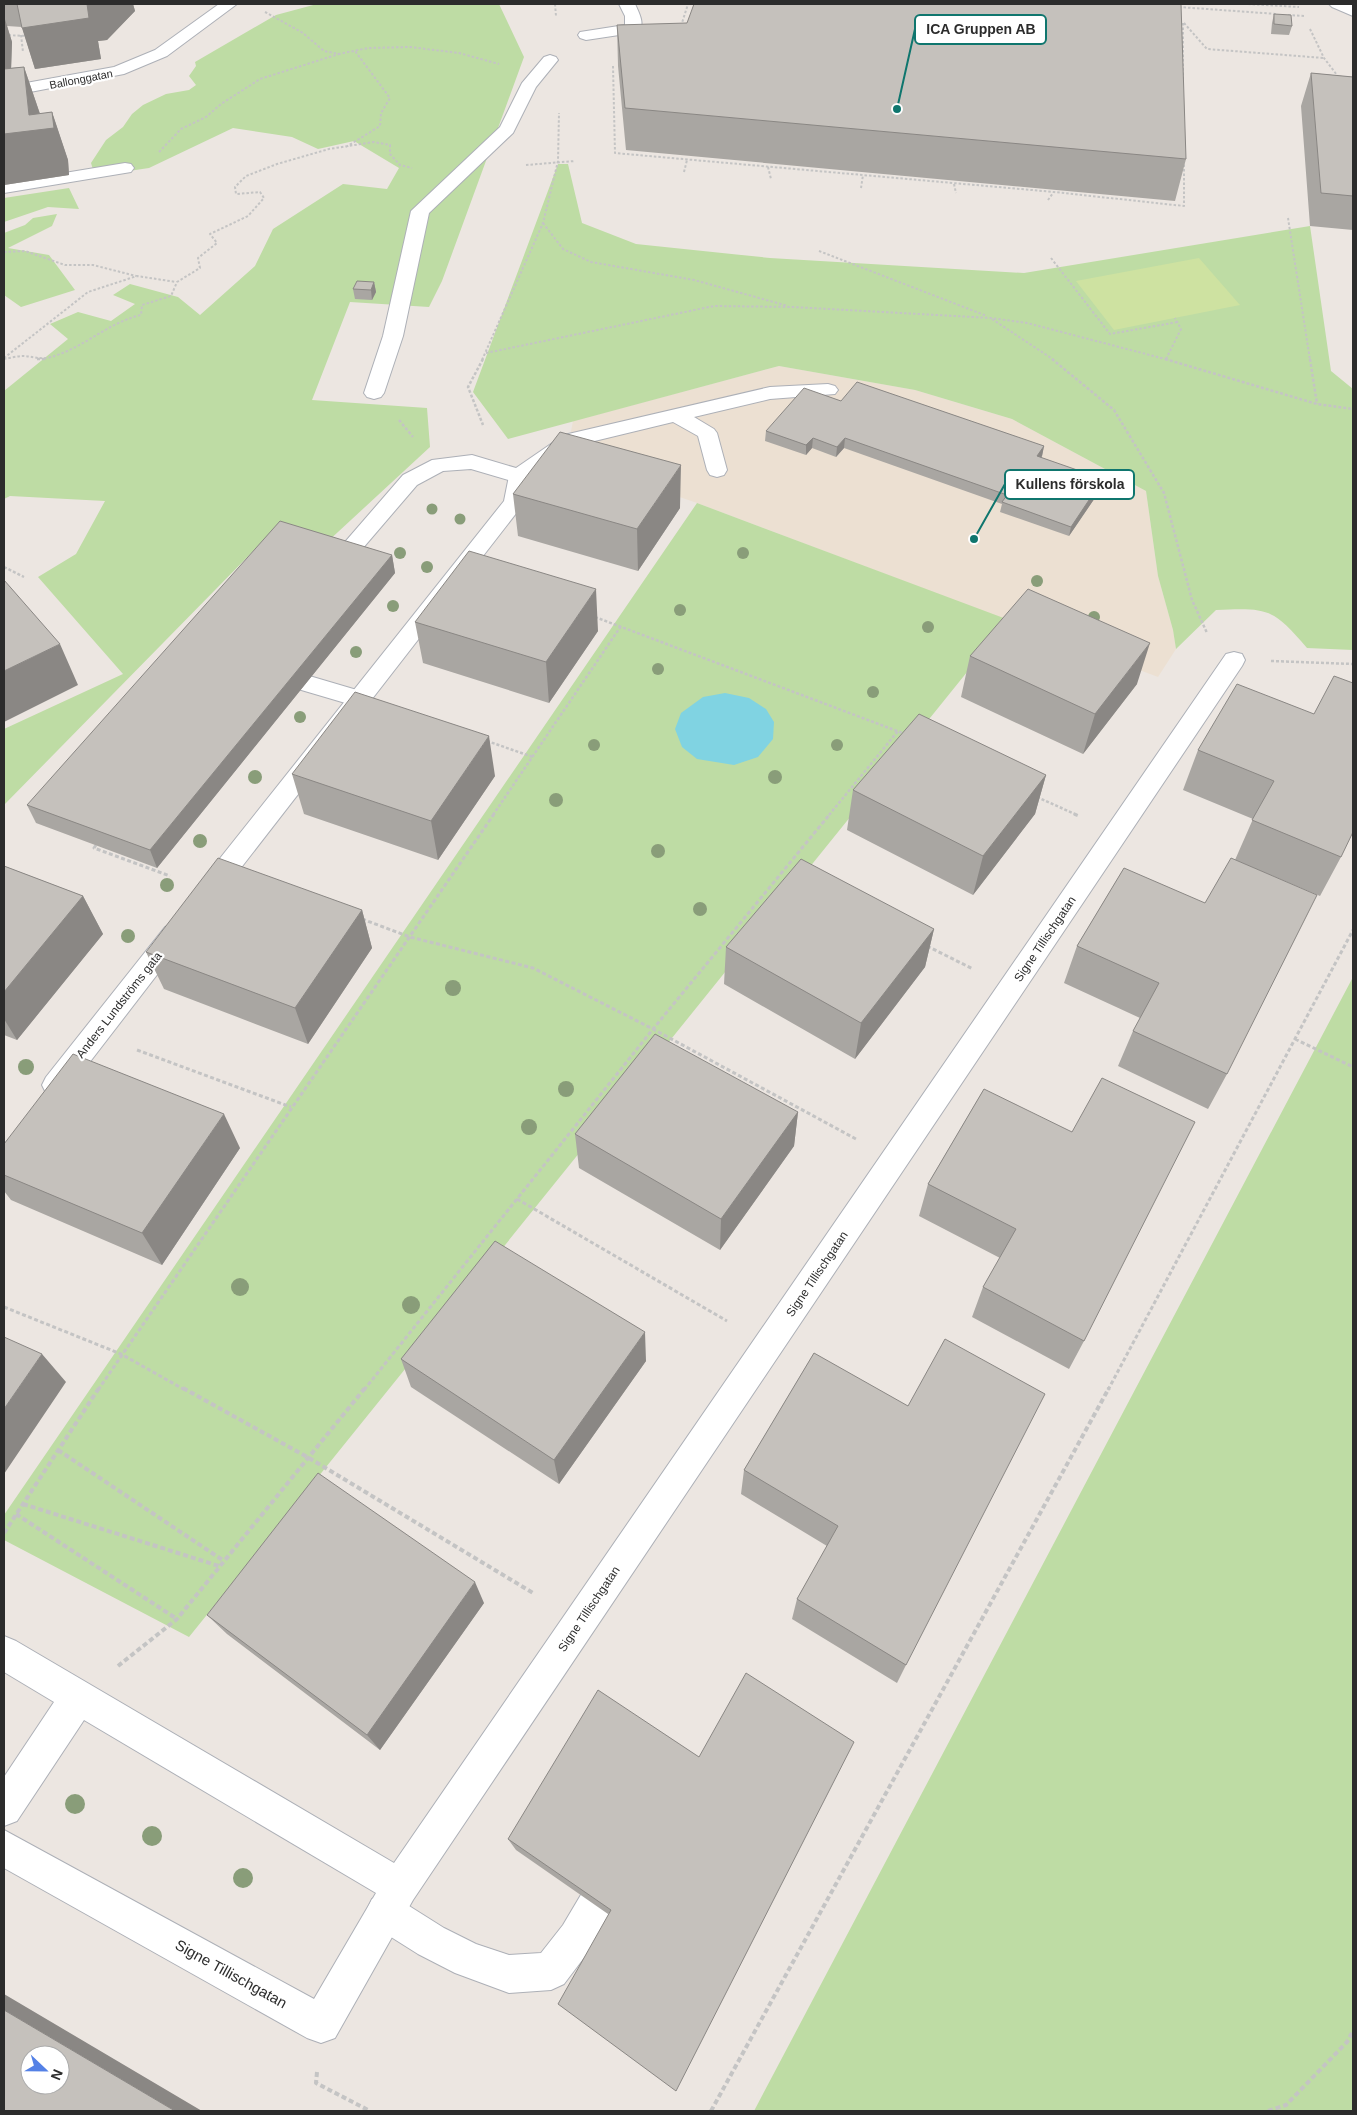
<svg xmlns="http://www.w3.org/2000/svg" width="1357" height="2115" viewBox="0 0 1357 2115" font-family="Arial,sans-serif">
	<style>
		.education { fill: #ece0d2 }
		.green { fill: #bedca4 }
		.pitch { fill: #cee2a1 }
		.water { fill: #80d3e2 }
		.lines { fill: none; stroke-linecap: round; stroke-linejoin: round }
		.service-casing { stroke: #adb0b7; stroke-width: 2 }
		.minor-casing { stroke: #adb0b7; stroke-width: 2 }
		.tertiary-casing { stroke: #adb0b7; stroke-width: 2 }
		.path-far3 { stroke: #c4c4c4; stroke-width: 2; stroke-dasharray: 2.5 2; stroke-linecap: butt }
		.path-far2 { stroke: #c4c4c4; stroke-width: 2.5; stroke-dasharray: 3 2; stroke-linecap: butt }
		.path-far1 { stroke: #c4c4c4; stroke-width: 3; stroke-dasharray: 4 2.5; stroke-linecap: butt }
		.path { stroke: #c4c4c4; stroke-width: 4; stroke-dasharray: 5 3; stroke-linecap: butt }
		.service { fill: #fff; fill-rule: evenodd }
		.minor { fill: #fff; fill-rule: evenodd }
		.tertiary { fill: #fff; fill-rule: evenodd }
		.tree { fill: #899d79 }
		.wall { fill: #a9a6a2 }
		.shaded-wall { fill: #8a8784 }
		.building { fill: #c5c1bc; stroke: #8a8784; fill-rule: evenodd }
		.labels { text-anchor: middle; stroke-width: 4.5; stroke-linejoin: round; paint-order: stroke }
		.far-street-label { font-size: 11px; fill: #2c2c2c; stroke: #fff }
		.street-label { font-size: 12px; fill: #2c2c2c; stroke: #fff }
		.near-street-label { font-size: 15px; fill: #2c2c2c; stroke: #fff }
		.leader { fill: none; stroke: #0f766e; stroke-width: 2 }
		.callout-dot { fill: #0f766e; stroke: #fff; stroke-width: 2 }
		.callout { fill: #fff; stroke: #0f766e; stroke-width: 2 }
		.callout-label { font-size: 14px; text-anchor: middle; font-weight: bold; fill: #2c2c2c }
	</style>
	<rect width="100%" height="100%" fill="#ece6e1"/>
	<path class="education" d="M779,366L915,390L1012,419L1146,491L1158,576L1173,630L1176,649L1158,677L697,503L566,458L573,421Z"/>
	<path class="green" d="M317,4H499L524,57L442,281L429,307L350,302L312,400L427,408L430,447L325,544L273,531L4,805V729L123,674L38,577L76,554L105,501L10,496L4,499V391L68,339L50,324L78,312L111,321L135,304L113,295L130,284L178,297L200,315L255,266L273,229L343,184L387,189L399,168L354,141L318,149L292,137L233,128L149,168L95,176L91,163L106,140L123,127L132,114L143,105L166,94L189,90L196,85L189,76L196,66L195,62L276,15Z
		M558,164H568L582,223L636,244L770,258L1024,273L1310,226L1331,371L1353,389V650L1307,648C1273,608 1268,608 1216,610L1176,649L1173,630L1158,576L1146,491L1012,419L915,390L779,366L508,439L473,392Z
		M69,188L79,209L48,207L4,222V198Z
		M57,214L52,226L8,248L49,255L75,290L21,307L4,295V233L25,225L33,218Z
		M697,503L1009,620L189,1637L4,1540V1515Z
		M1353,977V2111H754Z"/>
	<path class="pitch" d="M1199,258L1240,305L1114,330L1076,281Z"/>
	<path class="water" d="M725,693L749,698L766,709L774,722L773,739L758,757L734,765L697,759L682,747L675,729L681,713L703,697Z"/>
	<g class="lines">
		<g class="service-casing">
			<path id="service" d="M619,4H635C639,13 645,23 639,32L586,40L580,38L578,35L580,32L625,25V16Z
				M550,55L556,57L558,60L536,87L513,133L429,213L403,336L384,393L381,397L374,399L367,397L364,393L383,336L411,211L500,127L522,83L544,57Z
				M125,163L131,164L134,168L131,172L4,193V183Z
				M828,384L835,386L838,390L835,394L770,399L694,417L714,429L717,433L727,470L724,475L717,477L710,475L707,470L698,436L673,422L578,445L526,481L519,483L471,469L443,471L417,485L351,562L343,564L335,562L332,557L403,475L432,460L472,455L516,468L564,435L770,387Z
				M306,675L367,693L371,699L367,705L359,707L298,689L294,683L298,677Z
				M595,1887L608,1893L614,1906L589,1951L564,1984L551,1990L509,1993L455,1973L418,1954L372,1925L366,1912L372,1899L385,1893L398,1899L444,1928L476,1944L509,1955L541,1953L563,1925L582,1893Z"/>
		</g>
		<g class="minor-casing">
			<path id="minor" d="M219,4H237L167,56L124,74L4,97V87L114,67L155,50Z
				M519,469L526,471L529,476L525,502L521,507L216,900L207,903L198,900L194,893L198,886L504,501L509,476L512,471Z
				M1234,652L1242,654L1245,660L1242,666L413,1900L335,2038L321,2043L307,2038L4,1868V1830L314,1999L376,1893L84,1720L17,1821L4,1826V1777L54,1702L4,1672V1636L16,1641L394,1863L1226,654Z
				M174,924L183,927L187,934L183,941L66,1093L56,1097L46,1093L42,1085L46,1077L165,927Z"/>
		</g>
		<g class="tertiary-casing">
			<path id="tertiary" d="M1329,4L1353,5V16L1332,7Z"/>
		</g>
		<path class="path-far3" d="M555,4L556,16
			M1248,4L1299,7
			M1179,7L1277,14
			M265,12L303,33L324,51L339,54L368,48L410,47L459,53L499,64
			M1288,15L1305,16
			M1183,23V79
			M1184,23L1207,49L1324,58
			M681,26L688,4
			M1310,29L1324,58L1340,79
			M4,35L28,36
			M21,35L23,52
			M613,66L615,153L1054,192L1184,206V163
			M346,147L380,126L381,113L390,98L355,51
			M159,152L181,129L206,117L221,104L260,79L339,54
			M526,165L575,161
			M768,167L771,179
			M684,172L687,160
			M954,184L956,193
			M861,188L863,175
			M1048,200L1053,193
			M1288,218L1310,360
			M543,223L563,249L591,262L694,280L788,306
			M819,251L987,316
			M4,252L25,251L65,265H93L136,276
			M1051,258L1110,334L1178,322
			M992,319L1054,360
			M486,353L714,306L793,307L991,318L1027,323L1169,360
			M4,358L88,292L137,276L176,282
			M4,359C10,358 17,356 23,356C38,357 42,361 57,355C87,345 110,322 141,315L142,305L171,296L177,282L200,268L198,258L217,243L210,234L248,216L264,198L260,192L236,194L235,187L246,176L277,164L329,149L374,142L390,145V154L400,165L412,168
			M1166,359L1181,329L1175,318
			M482,360L543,223L558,161L559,113"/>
		<path class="path-far2" d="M37,359H45
			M483,359L468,387L483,425
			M1052,359L1114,410L1164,493L1192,600L1207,633
			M1165,359L1317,404L1353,409
			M1310,359L1317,404
			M399,420L413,437
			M4,567L24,577
			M595,617L905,734
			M1271,661L1353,664
			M487,741L533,757
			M1037,797L1077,815
			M493,815L621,626
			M829,815L898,731"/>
		<path class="path-far1" d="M1074,814L1079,816
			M96,845L94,848L170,876
			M362,919L410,937L533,968L653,1029L856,1139
			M927,946L973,969
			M1295,1039L1353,1067
			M137,1050L291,1107
			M517,1199L727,1321
			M4,1307L121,1354L185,1390
			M98,1390L494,814
			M364,1390L653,1029L830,814
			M1108,1390L1353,930"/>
		<path class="path" d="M183,1388L309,1458L533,1593
			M58,1450L224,1561
			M23,1504L219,1566
			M16,1514L177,1619
			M4,1533L99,1388
			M118,1666L177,1619L365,1388
			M317,2072L316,2083L370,2111
			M711,2111L1109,1388
			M1268,2111L1286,2105L1347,2042L1353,2031"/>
		<use href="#service" class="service"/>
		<use href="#minor" class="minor"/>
		<use href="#tertiary" class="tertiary"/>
	</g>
	<g class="tree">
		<circle cx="432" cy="509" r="5.5"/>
		<circle cx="460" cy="519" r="5.5"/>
		<circle cx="400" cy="553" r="6"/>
		<circle cx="743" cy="553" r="6"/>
		<circle cx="427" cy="567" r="6"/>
		<circle cx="1037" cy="581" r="6"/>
		<circle cx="393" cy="606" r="6"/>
		<circle cx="680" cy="610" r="6"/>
		<circle cx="1094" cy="617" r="6"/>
		<circle cx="928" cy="627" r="6"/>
		<circle cx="356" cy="652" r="6"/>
		<circle cx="658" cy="669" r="6"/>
		<circle cx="873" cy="692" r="6"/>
		<circle cx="300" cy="717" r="6"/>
		<circle cx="594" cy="745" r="6"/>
		<circle cx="837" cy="745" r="6"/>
		<circle cx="255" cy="777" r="7"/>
		<circle cx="775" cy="777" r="7"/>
		<circle cx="556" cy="800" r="7"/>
		<circle cx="200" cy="841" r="7"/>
		<circle cx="658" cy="851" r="7"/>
		<circle cx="167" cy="885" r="7"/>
		<circle cx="700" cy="909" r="7"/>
		<circle cx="128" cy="936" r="7"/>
		<circle cx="453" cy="988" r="8"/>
		<circle cx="26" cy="1067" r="8"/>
		<circle cx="566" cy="1089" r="8"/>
		<circle cx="529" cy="1127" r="8"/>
		<circle cx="240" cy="1287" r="9"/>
		<circle cx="411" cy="1305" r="9"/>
		<circle cx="75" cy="1804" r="10"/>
		<circle cx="152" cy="1836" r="10"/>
		<circle cx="243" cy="1878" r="10"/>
	</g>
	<path class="wall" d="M4,4H133L135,11L107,40L98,41L101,59L35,69L22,27L7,26L12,42L11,68L24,67L40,114L52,112L68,160L69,175L4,185Z
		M1274,14L1292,26L1289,35L1271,34L1272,23Z
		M617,25L1186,159L1175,201L626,150L618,66Z
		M1311,73L1353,77V230L1310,226L1301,106Z
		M374,282L376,292L372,300L355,299L353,289Z
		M841,401L1044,446L1042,456L1041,458L1101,489L1069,536L1000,512L1002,504L844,448L836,457L812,448L806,455L765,441L766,431Z
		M513,494L680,508L638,571L518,536Z
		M392,555L395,573L157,868L36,823L27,805Z
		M415,622L598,631L549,703L423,663Z
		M970,656L1137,684L1083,754L961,697Z
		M1314,714L1341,857L1320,896L1235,860L1253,819L1183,790L1198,750Z
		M292,774L495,776L438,860L304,814Z
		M1046,775L1035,814L973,895L847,830L853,790Z
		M4,866L83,896L103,934L17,1040L4,1035Z
		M1124,868L1227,1074L1208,1109L1118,1066L1133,1031L1140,1018L1064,983L1077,946Z
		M362,910L372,948L308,1044L164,989L146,952Z
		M934,929L925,967L855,1059L724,984L726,947Z
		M984,1089L1084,1341L1069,1369L972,1317L983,1287L1000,1258L919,1216L928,1184Z
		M798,1112L794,1146L720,1250L579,1168L575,1134Z
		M4,1144L240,1148L162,1265L11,1200L4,1191Z
		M814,1353L906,1665L897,1683L792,1619L797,1599L827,1546L741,1494L744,1470Z
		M401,1359L646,1361L559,1484L411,1387Z
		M484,1603L380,1750L227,1634L207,1615Z
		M854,1742L608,1914L516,1850L508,1839L699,1757Z"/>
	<path class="shaded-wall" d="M87,4H133L135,11L107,40L98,41L101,59L35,69L22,28Z
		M4,16L12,42L11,72L4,73Z
		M24,67L40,114L52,112L68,160L69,175L4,185V134L29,115Z
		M374,282L376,292L372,300L371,290Z
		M813,438L812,448L806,455V445Z
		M845,438L844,448L836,457L837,447Z
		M1044,446L1042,456L1035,466L1037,456Z
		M681,465L680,508L638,571L637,529Z
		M1103,479L1101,489L1069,536L1071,527Z
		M392,555L395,573L157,868L150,850Z
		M596,589L598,631L549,703L546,662Z
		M1150,643L1137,684L1083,754L1095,714Z
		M60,644L78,685L4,722V671Z
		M489,736L495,776L438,860L431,821Z
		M1046,775L1035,814L973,895L983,856Z
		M83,896L103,934L17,1040L4,1019V992Z
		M362,910L372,948L308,1044L295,1008Z
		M934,929L925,967L855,1059L861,1023Z
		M798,1112L794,1146L720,1250L721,1219Z
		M224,1114L240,1148L162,1265L142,1233Z
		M645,1332L646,1361L559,1484L554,1460Z
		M42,1354L66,1382L4,1474V1409Z
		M475,1582L484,1603L380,1750L367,1735Z
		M4,1994L202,2111H175L4,2010Z"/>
	<path class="building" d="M17,4H87L89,18L22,28Z
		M694,4H1181L1186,159L625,108L617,25L687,23Z
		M1274,14L1291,15L1292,26L1274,24Z
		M24,67L29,115L52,112L54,128L4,134V69Z
		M1311,73L1353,77V196L1321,193Z
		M357,281L374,282L371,290L353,289Z
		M857,382L1044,446L1037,456L1103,479L1071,527L1002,502L1007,495L845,438L837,447L813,438L806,445L766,431L804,388L841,401Z
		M560,432L681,465L637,529L513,494Z
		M280,521L392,555L150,850L27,805Z
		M469,551L596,589L546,662L415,622Z
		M4,580L60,644L4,671Z
		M1028,589L1150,643L1095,714L970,656Z
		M1334,676L1353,683V832L1341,857L1252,820L1274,781L1198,750L1237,684L1314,714Z
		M355,692L489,736L431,821L292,774Z
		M919,714L1046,775L983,856L853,790Z
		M218,858L362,910L295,1008L146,952Z
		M1231,858L1317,895L1227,1074L1133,1031L1159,983L1077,946L1124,868L1205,903Z
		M801,859L934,929L861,1023L726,947Z
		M4,866L83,896L4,992Z
		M655,1034L798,1112L721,1219L575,1134Z
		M73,1054L224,1114L142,1233L4,1175V1144Z
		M1102,1078L1195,1122L1084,1341L983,1287L1016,1229L928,1184L984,1089L1072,1132Z
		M495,1241L645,1332L554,1460L401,1359Z
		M4,1337L42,1354L4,1409Z
		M945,1339L1045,1394L906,1665L797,1599L838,1526L744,1470L814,1353L908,1406Z
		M318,1473L475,1582L367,1735L207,1615Z
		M746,1673L854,1742L676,2091L558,2004L611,1910L508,1839L598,1690L699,1757Z
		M4,2010L175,2111H4ZM30,2055H60V2085H30Z"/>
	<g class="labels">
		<g class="far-street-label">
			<text transform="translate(81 79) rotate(-11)" y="4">Ballonggatan</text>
		</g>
		<g class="street-label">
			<text transform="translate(1045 939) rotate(-56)" y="4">Signe Tillischgatan</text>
			<text transform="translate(119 1005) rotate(-52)" y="4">Anders Lundströms gata</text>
			<text transform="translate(817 1274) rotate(-56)" y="4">Signe Tillischgatan</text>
			<text transform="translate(589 1609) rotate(-56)" y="4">Signe Tillischgatan</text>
		</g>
		<g class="near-street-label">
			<text transform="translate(231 1974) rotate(29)" y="5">Signe Tillischgatan</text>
		</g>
	</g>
	<path class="leader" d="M897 109L915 29M974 539L1005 484"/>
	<g class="callout-dot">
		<circle cx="897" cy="109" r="5"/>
		<circle cx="974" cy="539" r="5"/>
	</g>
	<g class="callout">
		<rect x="915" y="15" width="131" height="29" rx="5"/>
		<rect x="1005" y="470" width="129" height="29" rx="5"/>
	</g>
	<g class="callout-label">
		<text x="981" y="34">ICA Gruppen AB</text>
		<text x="1070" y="489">Kullens förskola</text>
	</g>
	<rect width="1357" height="2115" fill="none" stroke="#2c2c2c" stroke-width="10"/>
	<g transform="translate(45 2070) rotate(112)"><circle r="24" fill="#ffffff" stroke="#ababab"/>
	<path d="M0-4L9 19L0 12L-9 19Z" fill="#5481e6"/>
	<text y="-8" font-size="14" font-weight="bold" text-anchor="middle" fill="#2c2c2c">N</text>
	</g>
</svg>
